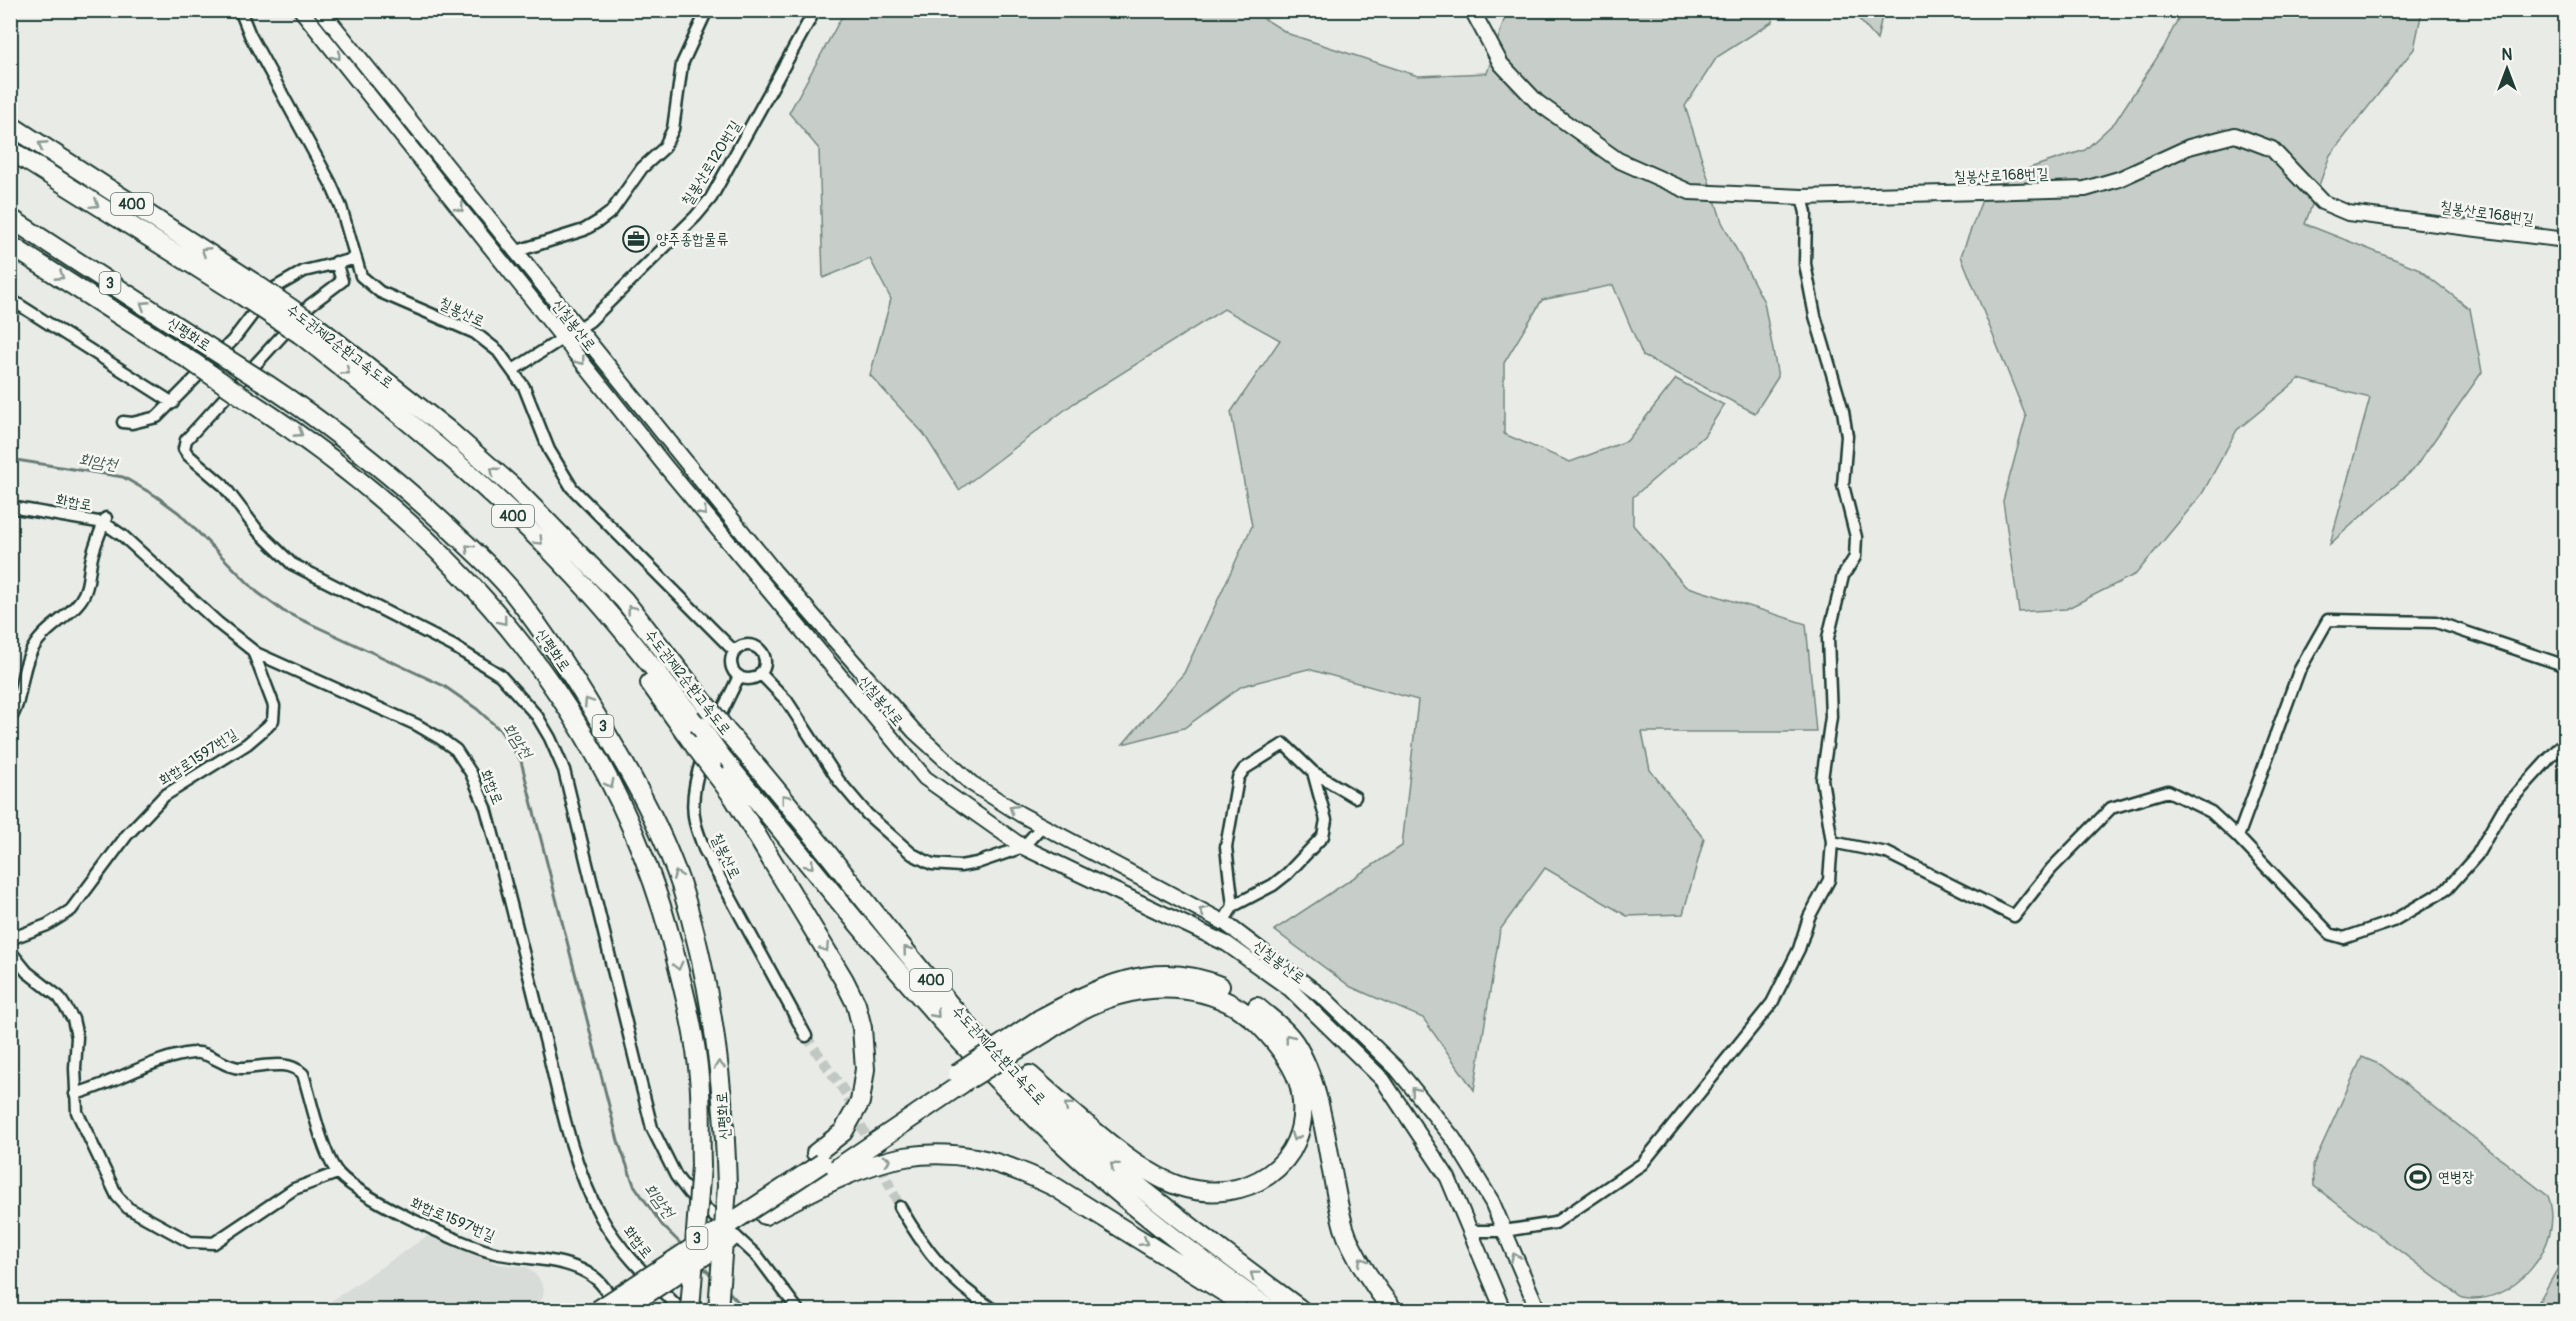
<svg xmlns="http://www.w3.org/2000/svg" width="2576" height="1321" viewBox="0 0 2576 1321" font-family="Pangolin,'Poor Story',sans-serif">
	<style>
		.built { fill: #d8dcd8 }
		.green { fill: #c7cec9; stroke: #73867e; stroke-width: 1.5 }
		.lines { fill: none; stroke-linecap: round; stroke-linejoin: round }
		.stream { stroke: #687c75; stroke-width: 3 }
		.street-tunnel { stroke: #c1c8c3; stroke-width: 10; stroke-dasharray: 10 5; stroke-linecap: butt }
		.street-casing { stroke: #1f3d34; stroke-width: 15 }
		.secondary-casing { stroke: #1f3d34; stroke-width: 18 }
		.highway-casing { stroke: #1f3d34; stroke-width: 22 }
		.street { stroke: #f6f6f2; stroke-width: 10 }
		.secondary { stroke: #f6f6f2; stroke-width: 14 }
		.highway { stroke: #f6f6f2; stroke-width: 18 }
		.highway-bridge-casing { stroke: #1f3d34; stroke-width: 22; stroke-linecap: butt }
		.highway-bridge { stroke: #f6f6f2; stroke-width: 18 }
		.oneway { stroke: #8a9a93 }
		.labels { text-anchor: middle; stroke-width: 5; stroke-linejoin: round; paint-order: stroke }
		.shield { fill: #f6f6f2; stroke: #60746d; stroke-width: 1.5 }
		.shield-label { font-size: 14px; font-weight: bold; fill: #1f3d34 }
		.street-label { font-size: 15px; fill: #1f3d34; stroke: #f6f6f2 }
		.poi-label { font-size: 15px; fill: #1f3d34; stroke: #f6f6f2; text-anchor: start }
		.water-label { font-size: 16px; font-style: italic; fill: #445c54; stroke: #f6f6f2 }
	</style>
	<rect width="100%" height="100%" fill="#e9ebe7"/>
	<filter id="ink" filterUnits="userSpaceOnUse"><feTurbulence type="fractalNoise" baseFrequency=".0167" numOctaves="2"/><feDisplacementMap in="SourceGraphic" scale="12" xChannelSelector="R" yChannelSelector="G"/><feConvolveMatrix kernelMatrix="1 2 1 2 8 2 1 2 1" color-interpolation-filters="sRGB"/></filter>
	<g filter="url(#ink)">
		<path class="built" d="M430,1234L498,1264L527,1267L539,1278L544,1289L543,1297L539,1304L522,1310H318Z"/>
		<path class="green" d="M845,11H1252L1289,34L1418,76L1487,73L1507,11H1774L1772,22L1717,57L1685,106L1722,222L1764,302L1778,377L1755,413L1643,356L1613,285L1542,300L1504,363V434L1570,462L1627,441L1676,379L1724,405L1704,436L1633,497V525L1685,586L1806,624L1816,732H1642L1650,770L1704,839L1683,914L1627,916L1545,868L1500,930L1474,1090L1423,1018L1351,987L1274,930L1402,846L1418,700L1308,669L1242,686L1184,728L1123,744L1184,673L1252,526L1231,412L1280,340L1224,309L1074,403L959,490L924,434L870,375L891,299L870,259L823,278L819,149L789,113Z
			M1852,11H1883L1877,40Z
			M2182,11H2422L2414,49L2330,155L2305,224L2417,268L2470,309L2482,372L2414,469L2330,544L2370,398L2299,379L2237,430L2202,494L2136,574L2066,609L2019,612L2003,501L2026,417L1961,256L1989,181L2085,150L2115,122L2164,47Z
			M2362,1057L2381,1065L2548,1196C2567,1245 2512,1308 2462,1298L2314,1186L2313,1165Z
			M2565,1256V1310H2534Z"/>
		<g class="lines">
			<path class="stream" d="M10,459L123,477L156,496L179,513L257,592L283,611L444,686L477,709L500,730L521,761L618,1141L634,1185L662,1225L684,1247
				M701,1265L713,1277
				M727,1290L746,1310"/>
			<path class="street-tunnel" d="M806,1036L846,1094L900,1207"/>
			<g class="street-casing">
				<path id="street" d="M240,10L250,35L330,182L341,207L361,276L380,292L475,333L498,351L524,387L549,450L572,488L735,652
					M514,252L584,230L599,221L611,212L642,168L664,148L673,129L682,64L707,10
					M336,262L342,281L310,305L186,440L184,449L188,455L223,485L258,531L292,564L453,646L500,675L537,716L550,738L564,770L641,1084L652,1128L676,1176L689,1193L759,1258L798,1310
					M10,299L173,403
					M513,370L590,321L696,216L711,198L815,10
					M123,422L132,423L157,417L233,340L271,290L304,271L354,259
					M10,507L104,523L123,536L218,623L256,653L417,725L441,739L456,750L471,773L486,808C507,886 526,964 546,1043C560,1101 572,1164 601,1217C621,1253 652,1281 681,1310
					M731 662a17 17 0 1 1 34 0a17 17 0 1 1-34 0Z
					M2566,666L2436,622L2328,620L2299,671L2238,837L2330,934L2344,938L2391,922L2447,889L2477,855L2503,809L2566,740
					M760,673L787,701L839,781L867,814L912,854L932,864L960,866L977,863L1023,847L1042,826
					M739,676C720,717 685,777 695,822C697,831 701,840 704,849L806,1036
					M10,719C22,703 20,673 30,654C41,629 65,621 80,601C90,588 88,572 92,557C95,544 101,530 106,518
					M1832,842L1887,853L2014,916L2051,869L2111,808L2168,791L2211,812L2238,837
					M1233,906L1226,847L1238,778L1244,769L1284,744L1313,772L1355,797
					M1223,922L1233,906L1273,885L1287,874L1323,836L1326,820L1313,772
					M10,939L47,925L71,910L127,835L164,796L247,744L268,726L273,720L274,706L253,651
					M10,951L27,972L59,997L73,1019L77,1037L75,1068L77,1112L117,1196L128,1208L190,1242L214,1243L294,1189L337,1173
					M75,1094C114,1084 156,1056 193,1053C210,1051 224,1068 241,1068C262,1068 287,1058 303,1074C311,1100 321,1148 335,1169C351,1195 464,1246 495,1253C527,1260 568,1257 595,1278C603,1284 609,1295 615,1303
					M900,1207C925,1250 948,1280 991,1308
					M1470,1231H1504L1555,1223L1642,1164L1772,1003L1799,949L1809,917L1829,880L1832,842L1822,779L1831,717L1828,638L1843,576L1855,557L1856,537L1843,485L1847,436L1843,411L1815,316L1805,264L1806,213L1802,197"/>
			</g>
			<g class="secondary-casing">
				<path id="secondary" d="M301,10L666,467L925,778L1023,847L1227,944L1290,989L1383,1080L1448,1178L1503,1310
					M321,10L774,571L914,731L971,783L1020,814L1225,923L1324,998L1397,1069L1453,1138L1492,1202L1538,1310
					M1472,10L1501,64L1537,102L1618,160L1690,192L1802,197L2085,189L2119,179L2189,147L2235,135L2272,149L2322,202L2348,213L2566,240"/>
			</g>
			<g class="highway-casing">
				<path id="highway" d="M10,125L254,283
					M10,150L243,296
					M10,218L210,348
					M10,245L194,363
					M312,323L448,430L513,487L624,600L706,705
					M300,334C403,416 507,499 595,598C631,638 665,684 699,725
					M268,385C333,428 393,476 450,529C471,549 494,569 512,591C549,638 582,690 611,741C638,786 664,835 681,885C712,982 724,1085 727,1186
					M249,401C459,537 619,719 678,967C687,1003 696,1040 699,1077C702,1106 700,1136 701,1166
					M650,683L695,746
					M728,733C814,830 889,937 976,1035C1071,1141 1187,1225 1301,1310
					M720,755C816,872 909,992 1016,1099C1094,1178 1181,1246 1271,1310
					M716,774L734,798L844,980L856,1004L862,1028L865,1069L860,1102L843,1132L816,1153
					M1257,1007C1269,1018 1285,1028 1294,1042C1326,1090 1328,1172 1344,1228C1352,1254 1376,1289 1393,1310
					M1040,1019C1097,988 1154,958 1220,986
					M1030,1075C1068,1108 1133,1171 1179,1186C1243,1207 1313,1166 1301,1093C1298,1071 1282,1050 1268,1034C1223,981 1149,978 1089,1006C1074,1013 1060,1023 1046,1032
					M830,1173L963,1083
					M765,1215C875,1157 935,1127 1055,1187L1237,1300"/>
			</g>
			<use href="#street" class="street"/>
			<use href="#secondary" class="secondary"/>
			<use href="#highway" class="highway"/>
			<g class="highway-bridge-casing">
				<path id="highway-bridge" d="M254,283L312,323
					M243,296L300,334
					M210,348L268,385
					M194,363L249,401
					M706,705L728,733
					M699,725L720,755
					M695,746L716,774
					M957,1074L1040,1019
					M969,1079L1046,1032
					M598,1310L822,1163
					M622,1310L731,1238
					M690,1310L701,1166
					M718,1310L727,1186"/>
			</g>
			<use href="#highway-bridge" class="highway-bridge"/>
		</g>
		<defs><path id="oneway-chevron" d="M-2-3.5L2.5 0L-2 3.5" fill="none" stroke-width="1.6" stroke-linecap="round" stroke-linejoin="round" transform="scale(1.5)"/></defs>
		<g class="oneway">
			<use href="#oneway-chevron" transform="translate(337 56) rotate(51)"/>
			<use href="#oneway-chevron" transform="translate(42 145) rotate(-147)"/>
			<use href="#oneway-chevron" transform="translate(95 204) rotate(32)"/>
			<use href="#oneway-chevron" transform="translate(460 208) rotate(52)"/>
			<use href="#oneway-chevron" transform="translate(205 251) rotate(-147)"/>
			<use href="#oneway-chevron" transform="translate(60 276) rotate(33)"/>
			<use href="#oneway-chevron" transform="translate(144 305) rotate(-147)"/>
			<use href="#oneway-chevron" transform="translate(581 361) rotate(52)"/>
			<use href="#oneway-chevron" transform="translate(346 371) rotate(38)"/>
			<use href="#oneway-chevron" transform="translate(299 433) rotate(33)"/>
			<use href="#oneway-chevron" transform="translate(494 471) rotate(-139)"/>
			<use href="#oneway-chevron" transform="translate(703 512) rotate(50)"/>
			<use href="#oneway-chevron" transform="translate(539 541) rotate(45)"/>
			<use href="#oneway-chevron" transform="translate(469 548) rotate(-135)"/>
			<use href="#oneway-chevron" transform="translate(631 609) rotate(-128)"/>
			<use href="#oneway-chevron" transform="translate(503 621) rotate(51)"/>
			<use href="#oneway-chevron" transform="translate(588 702) rotate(-123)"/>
			<use href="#oneway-chevron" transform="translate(610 784) rotate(63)"/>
			<use href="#oneway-chevron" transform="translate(785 798) rotate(-129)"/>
			<use href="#oneway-chevron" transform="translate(1013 809) rotate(-148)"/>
			<use href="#oneway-chevron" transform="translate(810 865) rotate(51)"/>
			<use href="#oneway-chevron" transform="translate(677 875) rotate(-111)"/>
			<use href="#oneway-chevron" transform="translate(1203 911) rotate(-152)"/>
			<use href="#oneway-chevron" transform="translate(825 948) rotate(58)"/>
			<use href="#oneway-chevron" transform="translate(907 950) rotate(-129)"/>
			<use href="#oneway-chevron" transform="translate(678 966) rotate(76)"/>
			<use href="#oneway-chevron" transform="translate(936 1014) rotate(48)"/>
			<use href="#oneway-chevron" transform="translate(1289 1038) rotate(-129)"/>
			<use href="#oneway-chevron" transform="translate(719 1065) rotate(-96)"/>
			<use href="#oneway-chevron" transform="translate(1415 1091) rotate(-129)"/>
			<use href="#oneway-chevron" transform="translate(1068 1106) rotate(-140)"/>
			<use href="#oneway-chevron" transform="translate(1295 1137) rotate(110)"/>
			<use href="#oneway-chevron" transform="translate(887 1160) rotate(-15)"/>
			<use href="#oneway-chevron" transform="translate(1114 1166) rotate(-140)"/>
			<use href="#oneway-chevron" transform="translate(1144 1242) rotate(32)"/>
			<use href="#oneway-chevron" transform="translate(1515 1257) rotate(-113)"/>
			<use href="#oneway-chevron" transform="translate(1362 1261) rotate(-119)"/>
			<use href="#oneway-chevron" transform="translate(1254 1275) rotate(-143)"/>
		</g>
	</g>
	<defs>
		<g id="office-ring" transform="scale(1.35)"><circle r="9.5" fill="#f6f6f2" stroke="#1f3d34" stroke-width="1.5"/><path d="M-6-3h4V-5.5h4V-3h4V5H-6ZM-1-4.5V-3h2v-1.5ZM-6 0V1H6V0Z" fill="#1f3d34"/></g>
		<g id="stadium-ring" transform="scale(1.35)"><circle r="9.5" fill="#f6f6f2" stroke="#1f3d34" stroke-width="1.5"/><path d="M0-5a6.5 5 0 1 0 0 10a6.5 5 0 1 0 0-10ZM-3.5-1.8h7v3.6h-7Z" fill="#1f3d34"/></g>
	</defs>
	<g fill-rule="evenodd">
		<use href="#office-ring" x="636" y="239"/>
		<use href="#stadium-ring" x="2418" y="1177"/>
	</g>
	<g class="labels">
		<g class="shield">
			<rect x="111" y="193" width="42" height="22" rx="4.5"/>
			<rect x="99.5" y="272" width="21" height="22" rx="4.5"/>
			<rect x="492" y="505" width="42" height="22" rx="4.5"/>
			<rect x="592.5" y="715" width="21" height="22" rx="4.5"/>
			<rect x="910" y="969" width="42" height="22" rx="4.5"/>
			<rect x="686.5" y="1227" width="21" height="22" rx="4.5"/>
		</g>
		<g class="shield-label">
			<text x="132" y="209">400</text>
			<text x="110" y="288">3</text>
			<text x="513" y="521">400</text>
			<text x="603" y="731">3</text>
			<text x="931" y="985">400</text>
			<text x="697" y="1243">3</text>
		</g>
		<g class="street-label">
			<text transform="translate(711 163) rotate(-58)" y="5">칠봉산로120번길</text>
			<text transform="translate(2001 175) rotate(-2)" y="5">칠봉산로168번길</text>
			<text transform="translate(2487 213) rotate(8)" y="5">칠봉산로168번길</text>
			<text transform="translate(462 312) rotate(25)" y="5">칠봉산로</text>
			<text transform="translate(574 325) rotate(52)" y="5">신칠봉산로</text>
			<text transform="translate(189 334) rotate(33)" y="5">신평화로</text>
			<text transform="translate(340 346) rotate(37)" y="5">수도권제2순환고속도로</text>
			<text transform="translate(74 502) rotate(10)" y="5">화합로</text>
			<text transform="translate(553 650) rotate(55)" y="5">신평화로</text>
			<text transform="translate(688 682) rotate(52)" y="5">수도권제2순환고속도로</text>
			<text transform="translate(881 701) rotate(50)" y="5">신칠봉산로</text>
			<text transform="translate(198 757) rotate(-33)" y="5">화합로1597번길</text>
			<text transform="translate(492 787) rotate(68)" y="5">화합로</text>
			<text transform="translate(726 856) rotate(65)" y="5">칠봉산로</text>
			<text transform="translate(1279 962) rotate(37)" y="5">신칠봉산로</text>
			<text transform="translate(999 1055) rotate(47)" y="5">수도권제2순환고속도로</text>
			<text transform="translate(723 1116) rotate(-94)" y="5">신평화로</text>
			<text transform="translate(453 1219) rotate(23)" y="5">화합로1597번길</text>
			<text transform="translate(638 1242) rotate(52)" y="5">화합로</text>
		</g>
		<g class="poi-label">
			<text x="656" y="244">양주종합물류</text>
			<text x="2438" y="1182">연병장</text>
		</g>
		<g class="water-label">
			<text transform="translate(98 461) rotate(9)" y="6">회암천</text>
			<text transform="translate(518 740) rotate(56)" y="6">회암천</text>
			<text transform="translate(660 1200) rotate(53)" y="6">회암천</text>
		</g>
	</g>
	<rect width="2576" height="1321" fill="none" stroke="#f6f6f2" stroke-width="36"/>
	<rect x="18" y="18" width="2540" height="1285" fill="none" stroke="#1f3d34" stroke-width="2" filter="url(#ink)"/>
	<g transform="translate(2507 69)" stroke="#f6f6f2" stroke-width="4.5" paint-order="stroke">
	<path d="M0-4.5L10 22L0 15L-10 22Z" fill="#1f3d34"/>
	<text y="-9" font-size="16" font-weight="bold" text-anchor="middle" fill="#1f3d34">N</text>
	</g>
</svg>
